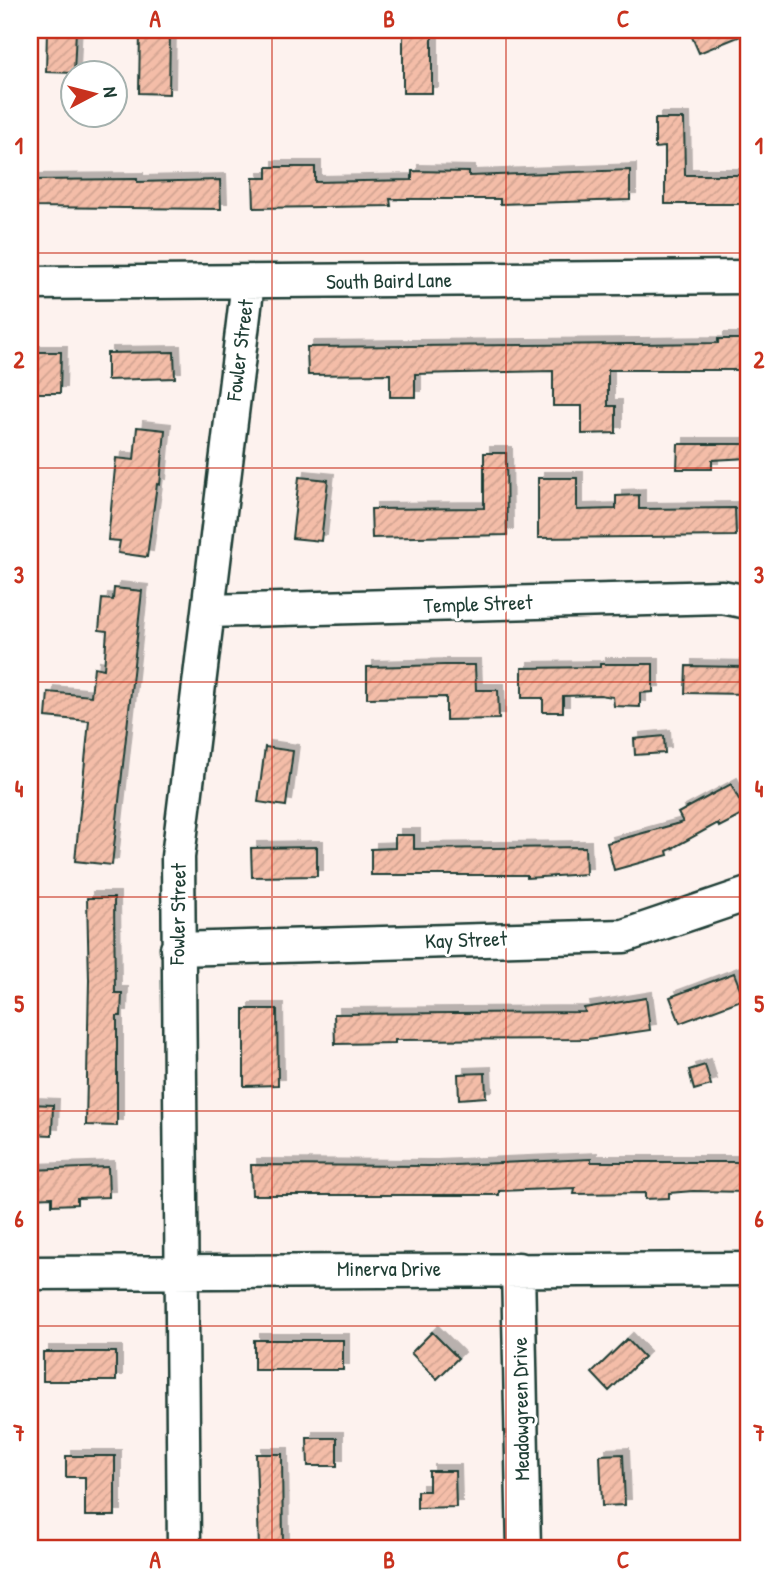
<svg xmlns="http://www.w3.org/2000/svg" width="778" height="1579" viewBox="0 0 778 1579" font-family="'Patrick Hand',sans-serif">
	<style>
		.building { fill: url(#building-hatch); stroke: #1f3d34; stroke-width: 2; filter: url(#shadow) }
		.lines { fill: none; stroke-linecap: round; stroke-linejoin: round }
		.minor-casing { stroke: #1f3d34; stroke-width: 37 }
		.minor { stroke: #fff; stroke-width: 32 }
		.grid { fill: none; stroke: #c8321e; stroke-width: 2; stroke-opacity: 0.55 }
		.labels { text-anchor: middle; stroke-width: 6; stroke-linejoin: round; paint-order: stroke }
		.street-label { font-size: 21px; fill: #1f3d34; stroke: #fff }
		.neatline { fill: none; stroke: #c8321e; stroke-width: 2.5 }
		.grid-label { font-size: 23px; text-anchor: middle; font-weight: bold; fill: #c8321e }
	</style>
	<defs>
		<pattern id="building-hatch" width="6" height="6" patternUnits="userSpaceOnUse" patternTransform="scale(1.75)"><rect width="6" height="6" fill="#f4bda8"/><path d="M-1 1l2-2M0 6l6-6M5 7l2-2" fill="none" stroke="#d1a391"/></pattern>
		<filter id="shadow"><feDropShadow dx="6" dy="-6" stdDeviation="0" flood-color="#0004"/></filter>
	</defs>
	<rect width="100%" height="100%" fill="#fdf2ee"/>
	<filter id="ink" filterUnits="userSpaceOnUse"><feTurbulence type="fractalNoise" baseFrequency=".0143" numOctaves="2"/><feDisplacementMap in="SourceGraphic" scale="14" xChannelSelector="R" yChannelSelector="G"/><feConvolveMatrix kernelMatrix="1 2 1 2 8 2 1 2 1" color-interpolation-filters="sRGB"/></filter>
	<g filter="url(#ink)">
		<path class="building" d="M47,30H76L74,73L46,72Z
			M140,30H170L169,94L139,93Z
			M403,30H432V93H403Z
			M689,30H748V33L699,53Z
			M655,119H684L685,175H748V204H665V147L655,148Z
			M267,167H315V182L412,180V171L469,172V176L630,170V200L500,204V199H390L391,206L254,208L253,178H267Z
			M137,179V182L220,180L221,209L30,207V180Z
			M718,339H748V370H608V406H616V433L582,434V406H553V371L415,374V397H390V374L308,375L307,347L633,344L718,343Z
			M30,352H61L60,393H30Z
			M174,352L175,378L107,380V353Z
			M137,427L165,430L160,485L157,484L147,557L118,553L120,541L108,540L116,458L134,460Z
			M678,444H748V458L712,460V469H677Z
			M484,453H506L507,535L372,538L371,509L484,508Z
			M299,477L328,480L321,541L292,538Z
			M538,478H577V510L616,509V496L639,495V509L735,508L736,536L538,538Z
			M114,588L142,591L112,865L75,861L89,721L46,717L48,692L91,696L94,667L104,669L107,631L99,630L102,599L113,600Z
			M600,664H653V692L640,693V707L614,706L613,697L600,695L563,696V712H543V698H522V668L600,667Z
			M445,665H475L476,690H498L499,719L446,720V697L367,698V667Z
			M686,666L746,667V694L685,693Z
			M664,736L665,753L635,755L634,739Z
			M265,747L293,751L286,806L258,802Z
			M731,784L746,813L719,827L718,823L667,851L668,855L614,870L607,843L683,822L678,813Z
			M395,835H414V849L585,847L586,874L527,878V875H371V849L395,848Z
			M317,847V876L252,877L251,848Z
			M87,898H114L115,993H122L121,1016H117V1126L86,1125L89,980Z
			M734,973L744,999L680,1023L670,997Z
			M646,998L650,1030L588,1039L395,1040V1043L335,1044L334,1014L585,1012L584,1008Z
			M244,1009H277L278,1085L244,1086Z
			M705,1065L711,1085L694,1090L689,1070Z
			M485,1073L486,1097L459,1099L458,1074Z
			M30,1104L53,1105L52,1135L30,1134Z
			M591,1159V1162H748V1192L693,1191L669,1193V1198L645,1199V1193L574,1194L575,1188L499,1191V1195H252L251,1165L431,1166Z
			M108,1167L109,1197L77,1198V1204L52,1205V1197L30,1198V1170Z
			M432,1332L458,1358L437,1379L411,1353Z
			M627,1339L644,1357L609,1391L592,1373Z
			M254,1340H343V1370H254Z
			M43,1352H116V1381H43Z
			M307,1438H337V1466H308Z
			M256,1454H282L283,1549H259Z
			M623,1454L625,1505L602,1506L600,1455Z
			M66,1456H115V1516H85V1477H66Z
			M429,1471H455L456,1507L417,1508V1491H429Z"/>
		<g class="lines">
			<g class="minor-casing">
				<path id="minor" d="M30,283L748,277
					M208,611L722,597L748,602
					M177,949L624,936L748,894
					M518,1269L524,1549
					M30,1273L748,1269
					M184,1549L178,857L248,282"/>
			</g>
			<use href="#minor" class="minor"/>
		</g>
	</g>
	<path class="grid" d="M272,30V1549M506,30V1549M30,253H748M30,468H748M30,682H748M30,897H748M30,1111H748M30,1326H748"/>
	<g class="labels">
		<g class="street-label">
			<text transform="translate(389 281) rotate(-1)" y="7">South Baird Lane</text>
			<text transform="translate(240 350) rotate(-83)" y="7">Fowler Street</text>
			<text transform="translate(478 604) rotate(-2)" y="7">Temple Street</text>
			<text transform="translate(178 914) rotate(-89)" y="7">Fowler Street</text>
			<text transform="translate(466 940) rotate(-2)" y="7">Kay Street</text>
			<text x="389" y="1276">Minerva Drive</text>
			<text transform="translate(521 1409) rotate(-91)" y="7">Meadowgreen Drive</text>
		</g>
	</g>
	<rect width="778" height="1579" fill="none" stroke="#fff" stroke-width="77"/>
	<g transform="translate(94 94) rotate(83)"><circle r="33" fill="#ffffff" stroke="#a5b1ae" stroke-width="2"/>
	<path d="M0-5L12 26L0 18L-12 26Z" fill="#c8321e"/>
	<text y="-10" font-size="19" font-weight="bold" text-anchor="middle" fill="#1f3d34">N</text>
	</g>
	<rect x="38" y="38" width="702" height="1502" class="neatline"/>
	<g class="grid-label">
		<text x="155" y="27">A</text>
		<text x="389" y="27">B</text>
		<text x="623" y="27">C</text>
		<text x="19" y="154">1</text>
		<text x="759" y="154">1</text>
		<text x="19" y="368">2</text>
		<text x="759" y="368">2</text>
		<text x="19" y="583">3</text>
		<text x="759" y="583">3</text>
		<text x="19" y="797">4</text>
		<text x="759" y="797">4</text>
		<text x="19" y="1012">5</text>
		<text x="759" y="1012">5</text>
		<text x="19" y="1227">6</text>
		<text x="759" y="1227">6</text>
		<text x="19" y="1441">7</text>
		<text x="759" y="1441">7</text>
		<text x="155" y="1568">A</text>
		<text x="389" y="1568">B</text>
		<text x="623" y="1568">C</text>
	</g>
</svg>
